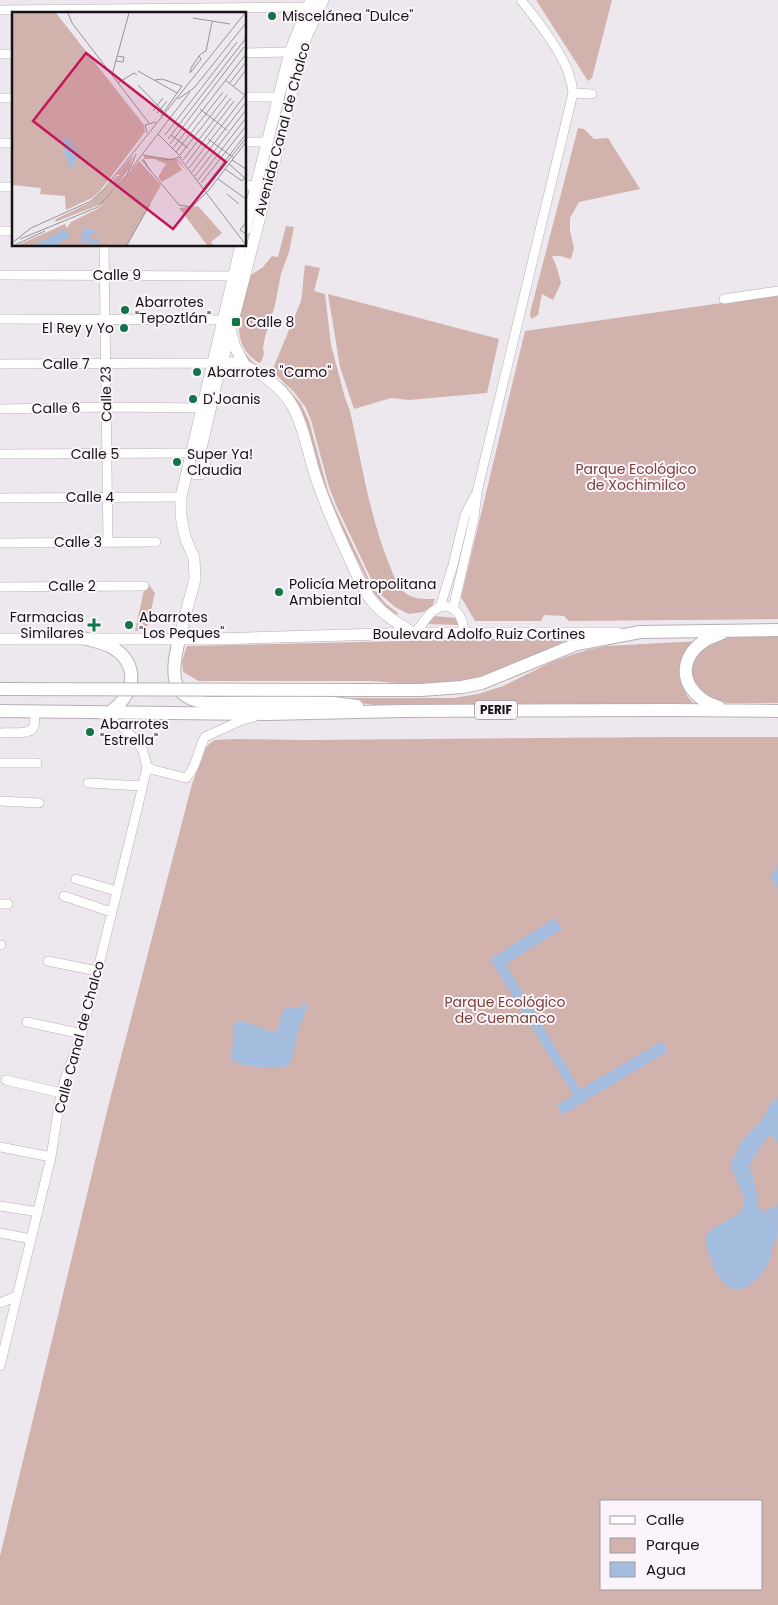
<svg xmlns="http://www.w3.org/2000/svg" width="778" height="1605" viewBox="0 0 778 1605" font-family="Poppins,sans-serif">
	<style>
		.green { fill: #d2b2ad; fill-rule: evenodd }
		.water { fill: #a4bcdd }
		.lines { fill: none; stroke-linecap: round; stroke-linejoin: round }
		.minor-casing { stroke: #b5b0b5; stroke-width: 10 }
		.major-casing { stroke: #b5b0b5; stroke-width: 12 }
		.highway-casing { stroke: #b5b0b5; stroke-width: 14 }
		.minor { stroke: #fff; stroke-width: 9 }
		.major { stroke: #fff; stroke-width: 11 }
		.highway { stroke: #fff; stroke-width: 12 }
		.highway-bridge-casing { stroke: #b5b0b5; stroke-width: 14; stroke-linecap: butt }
		.highway-bridge { stroke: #fff; stroke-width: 12 }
		.poi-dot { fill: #13744a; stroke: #fbf5fb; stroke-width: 2 }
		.labels { text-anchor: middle; stroke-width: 4; stroke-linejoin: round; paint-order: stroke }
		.shield { fill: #fbf5fb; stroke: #5a575a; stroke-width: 1 }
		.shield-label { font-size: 12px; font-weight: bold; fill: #151315 }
		.poi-label { font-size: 14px; fill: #151315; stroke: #fbf5fb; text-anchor: start }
		.street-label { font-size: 14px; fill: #151315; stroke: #fbf5fb }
		.park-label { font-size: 14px; fill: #7b3f37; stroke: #fbf5fb }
		.inset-road { fill: none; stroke: #979397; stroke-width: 1 }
		.view { fill: #c2185b; fill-opacity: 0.15; stroke: #c2185b; stroke-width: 2.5 }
		.inset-edge { fill: none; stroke: #151315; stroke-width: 2.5 }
	</style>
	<rect width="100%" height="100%" fill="#ede8ee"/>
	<path class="green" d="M536,0H612L592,78L588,81Z
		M578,128L584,129L594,139L608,138L640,189L579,202L570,218V231L574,248L571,259L560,256H552L557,268L561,283L553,300L542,294L538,315L531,319L530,313Z
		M286,226L294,227L289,252L281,274L275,305L265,337L263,348L264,354L261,362L259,363C225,342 243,305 251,275L263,267L272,256L278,257Z
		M305,265L320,268L314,291L325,294L331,345L345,398L350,411C361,460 370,517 389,564C393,573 396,584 403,591C412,600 424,599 435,599L432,607L423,612L409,614L395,607L380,594L374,585L336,505L329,487L311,420L306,408L294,392L272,371L301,301C303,289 303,277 305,265Z
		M328,294L499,339L487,393L409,400L391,398L354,409L340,367Z
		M778,295V619L569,621L564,616L544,615L541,621H475L461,597L525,331Z
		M243,351L253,362L285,385L301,404L309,421L328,491L336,510L373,588L386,604L398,613L397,615L386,607L373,592L332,510L325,489L308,431L303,415L295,400L278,382L246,358Z
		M146,581L155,593L146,631H135Z
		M433,616L458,618L459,625L424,624Z
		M732,635L778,636V703H727L708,698L693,682L689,666L694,653Z
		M572,637L519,664L468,682L425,685L370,681H199L183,672L182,661L187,646Z
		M700,641L681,679L687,696L695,705L565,704L379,706L333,698H453L478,694L503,686L552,662L574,654L591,649L606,646Z
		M671,737H778V1605H0V1556L109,1103L192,784L206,747L214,740L237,739L308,740ZM602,1501H762V1589H602Z"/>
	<path class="water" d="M778,863V890L771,878Z
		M555,918L562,929L506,964L580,1089L662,1041L668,1051L562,1115L557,1105L573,1095L490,959Z
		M304,1004L307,1006V1009L299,1028L291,1062L288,1066C276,1069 242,1068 232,1060C229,1052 234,1046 234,1038C235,1031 232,1028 236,1021C248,1019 261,1030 274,1032C282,1026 278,1016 285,1009C289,1005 291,1008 296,1008C298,1008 303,1005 304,1004Z
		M778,1099V1144L770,1135L768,1136L749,1165L755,1184L759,1209L764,1212L778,1204C778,1211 778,1233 777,1238C776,1241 774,1242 773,1244C771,1249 772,1255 770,1259C769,1264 765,1269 762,1273C759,1278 753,1282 748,1286C723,1302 709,1260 706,1242C702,1224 741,1222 744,1204C745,1195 735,1177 731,1168L732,1161L742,1140L763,1118L771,1102Z"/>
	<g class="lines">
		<g class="minor-casing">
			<path id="minor" d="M0,10L307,7
				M245,53L290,52
				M0,54H14
				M573,93L592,94
				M245,97H279
				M0,98H14
				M245,142H268
				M0,143H14
				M245,186L257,185
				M0,187H14
				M0,231H14
				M104,245L108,542
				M0,275L234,276
				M724,299L778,291
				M0,319L224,320
				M0,364L222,363L201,453C202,458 207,462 206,468C203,479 192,475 187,469
				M0,409L107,407L203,408
				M0,454L191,453
				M477,492L573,93C572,88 572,83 570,78C564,54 536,19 521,0
				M0,498L181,497
				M0,543L156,542
				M0,587L144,586
				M440,607L453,565L465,515L477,492L474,518L453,609
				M415,633C421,626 426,617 433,611C452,597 463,616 464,632
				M0,733C8,732 29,735 33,728C36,724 34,716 35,711
				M0,763H37
				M147,767L154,770L186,778C198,765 197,751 205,737L242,720L254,717
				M88,783L143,786
				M0,801L39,803
				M76,879L116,891
				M64,896L111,912
				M0,904H8
				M0,945H1
				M48,961L97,971
				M27,1022L82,1034
				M6,1080L61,1093
				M0,1147L51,1157
				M0,1206L38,1212
				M0,1233L31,1239
				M0,1303L17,1296
				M0,1366L51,1157L61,1093L66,1076L82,1034L138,806L147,767L143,751L137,741L121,726L99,712"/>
		</g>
		<g class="major-casing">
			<path id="major" d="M323,0L307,35L300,54L290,101L222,363C247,359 282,386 293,407C303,425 307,448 313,468C322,498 334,525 347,553C354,568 360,584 369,597C380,613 397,623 413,633
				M245,230L290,52L311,0
				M231,333L235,347L245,366
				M0,639H216L415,633H618
				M179,639L195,579L194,558L185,537L181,516V497L241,245"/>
		</g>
		<g class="highway-casing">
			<path id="highway" d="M83,638C93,641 105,643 113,648C132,659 137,680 124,698C121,703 115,708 111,712
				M179,639C172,671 167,699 209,703L317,701L357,706
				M369,690H421L462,687L482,683L577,644L640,632L778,630
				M719,707C714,705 706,703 702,699C679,682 681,657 704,641C709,638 716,636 722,633
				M0,711L267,714L402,711L671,710L778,711"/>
		</g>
		<use href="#minor" class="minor"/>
		<use href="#major" class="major"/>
		<use href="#highway" class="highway"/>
		<g class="highway-bridge-casing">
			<path id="highway-bridge" d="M0,689L369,690"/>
		</g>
		<use href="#highway-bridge" class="highway-bridge"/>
	</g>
	<g class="poi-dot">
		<circle cx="272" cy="16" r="5"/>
		<circle cx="125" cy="310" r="5"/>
		<rect x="231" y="317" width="10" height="10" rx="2.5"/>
		<circle cx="124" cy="328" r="5"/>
		<circle cx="197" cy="372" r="5"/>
		<circle cx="193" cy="399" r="5"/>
		<circle cx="177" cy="462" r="5"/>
		<circle cx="279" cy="592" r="5"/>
		<path d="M91.5 617.5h5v5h5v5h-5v5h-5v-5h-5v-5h5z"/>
		<circle cx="129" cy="625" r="5"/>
		<circle cx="90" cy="732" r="5"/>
	</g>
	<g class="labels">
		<rect class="shield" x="475" y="700.5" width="42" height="19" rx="4"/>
		<g class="shield-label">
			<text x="496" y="714">PERIF</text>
		</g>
		<g class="poi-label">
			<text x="282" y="21">Miscelánea "Dulce"</text>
			<text x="135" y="307">Abarrotes<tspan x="135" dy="16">"Tepoztlán"</tspan></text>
			<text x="246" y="327">Calle 8</text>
			<text x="114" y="333" text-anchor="end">El Rey y Yo</text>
			<text x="207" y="377">Abarrotes "Camo"</text>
			<text x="203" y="404">D'Joanis</text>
			<text x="187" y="459">Super Ya!<tspan x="187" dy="16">Claudia</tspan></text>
			<text x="289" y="589">Policía Metropolitana<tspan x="289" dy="16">Ambiental</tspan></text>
			<text x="84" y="622" text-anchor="end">Farmacias<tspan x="84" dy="16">Similares</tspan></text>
			<text x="139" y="622">Abarrotes<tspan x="139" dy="16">"Los Peques"</tspan></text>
			<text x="100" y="729">Abarrotes<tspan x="100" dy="16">"Estrella"</tspan></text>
		</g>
		<g class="street-label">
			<text transform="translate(282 129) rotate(-75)" y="5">Avenida Canal de Chalco</text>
			<text x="117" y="280">Calle 9</text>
			<text x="66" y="369">Calle 7</text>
			<text transform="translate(106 394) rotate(-91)" y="5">Calle 23</text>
			<text transform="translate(56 408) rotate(-1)" y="5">Calle 6</text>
			<text x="95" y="459">Calle 5</text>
			<text x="90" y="502">Calle 4</text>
			<text x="78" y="547">Calle 3</text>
			<text x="72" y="591">Calle 2</text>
			<text x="479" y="639">Boulevard Adolfo Ruiz Cortines</text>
			<text transform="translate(79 1037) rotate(-75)" y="5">Calle Canal de Chalco</text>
		</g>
		<g class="park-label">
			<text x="636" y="474">Parque Ecológico<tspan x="636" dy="16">de Xochimilco</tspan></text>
			<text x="505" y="1007">Parque Ecológico<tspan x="505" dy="16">de Cuemanco</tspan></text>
		</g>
	</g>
	<g transform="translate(12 12)">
		<rect width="234" height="234" fill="#ede8ee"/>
		<path d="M0,1H44L132,113L133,120L88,179L80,186L54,198L53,184L28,182L29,176L0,173ZM121,143L117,157L92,191L43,210L44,207L79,190L105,164H109L105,162ZM132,144L166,147L175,159L164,148L170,158L150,170L146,165L154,152L142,147H132ZM127,149L149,173L115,233H6L53,212L55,216L59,210L87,196ZM186,194L210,221L199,230L201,233H195L167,196Z" fill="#d2b2ad"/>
		<path d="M54,126L58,127L66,142L59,159L52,139L51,127ZM73,213L75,218H87L77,224L81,229L90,225L84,233L68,229ZM53,217L58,225L45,233H22Z" fill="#a4bcdd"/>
		<path class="inset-road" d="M56,1L60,11L137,111M181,6L218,12M187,44L189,47L178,61L179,56L187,44L190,41L194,39L200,10M104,49L111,50L112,45L105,44M126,59L165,81M100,63L117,1M143,68L150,67L170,74L149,104M213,68L234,84M106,71L122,61L125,63M217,72L234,50M126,73L151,99M221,75L233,59M166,87L182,76L234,11M188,97L215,118M141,99L151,86M145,101L155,89M135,121L133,113L144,110M146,122L170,146M153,123L225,30M159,123L176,136M156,127L234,26M196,127L222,146M158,132L232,35M161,136L234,42M164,140L211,80M131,143L158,148L167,145L234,233M168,143L215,83M130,148L138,158L131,147M171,148L219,86M220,148L234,157M174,152L222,89M217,152L233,166M177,156L234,82M119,157L178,80M213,157L230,169L234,164M138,158L167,193L180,195L197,178L234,130M180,160L234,90M183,164L234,98M206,167L234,187M186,168L234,106M189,171L234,114M192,176L234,122M193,178L234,126M215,182L227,192M234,210L228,218L234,222M8,227L86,195L115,163L124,142M0,231L19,216L79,189L92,177L233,1M3,233L33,219M115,233L138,192"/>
		<path class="view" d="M74,41L214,150L161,217L21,109Z"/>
		<rect width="234" height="234" class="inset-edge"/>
	</g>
	<rect x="600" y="1500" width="162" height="90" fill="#fbf5fb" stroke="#9f9b9f"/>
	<rect x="610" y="1516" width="25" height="8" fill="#ffffff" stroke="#9f9b9f"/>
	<text x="646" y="1525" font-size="15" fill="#151315">Calle</text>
	<rect x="610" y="1538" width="25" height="15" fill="#d2b2ad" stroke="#9f9b9f"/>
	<text x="646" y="1550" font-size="15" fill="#151315">Parque</text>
	<rect x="610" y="1562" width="25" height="15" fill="#a4bcdd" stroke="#9f9b9f"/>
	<text x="646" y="1575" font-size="15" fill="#151315">Agua</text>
</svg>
